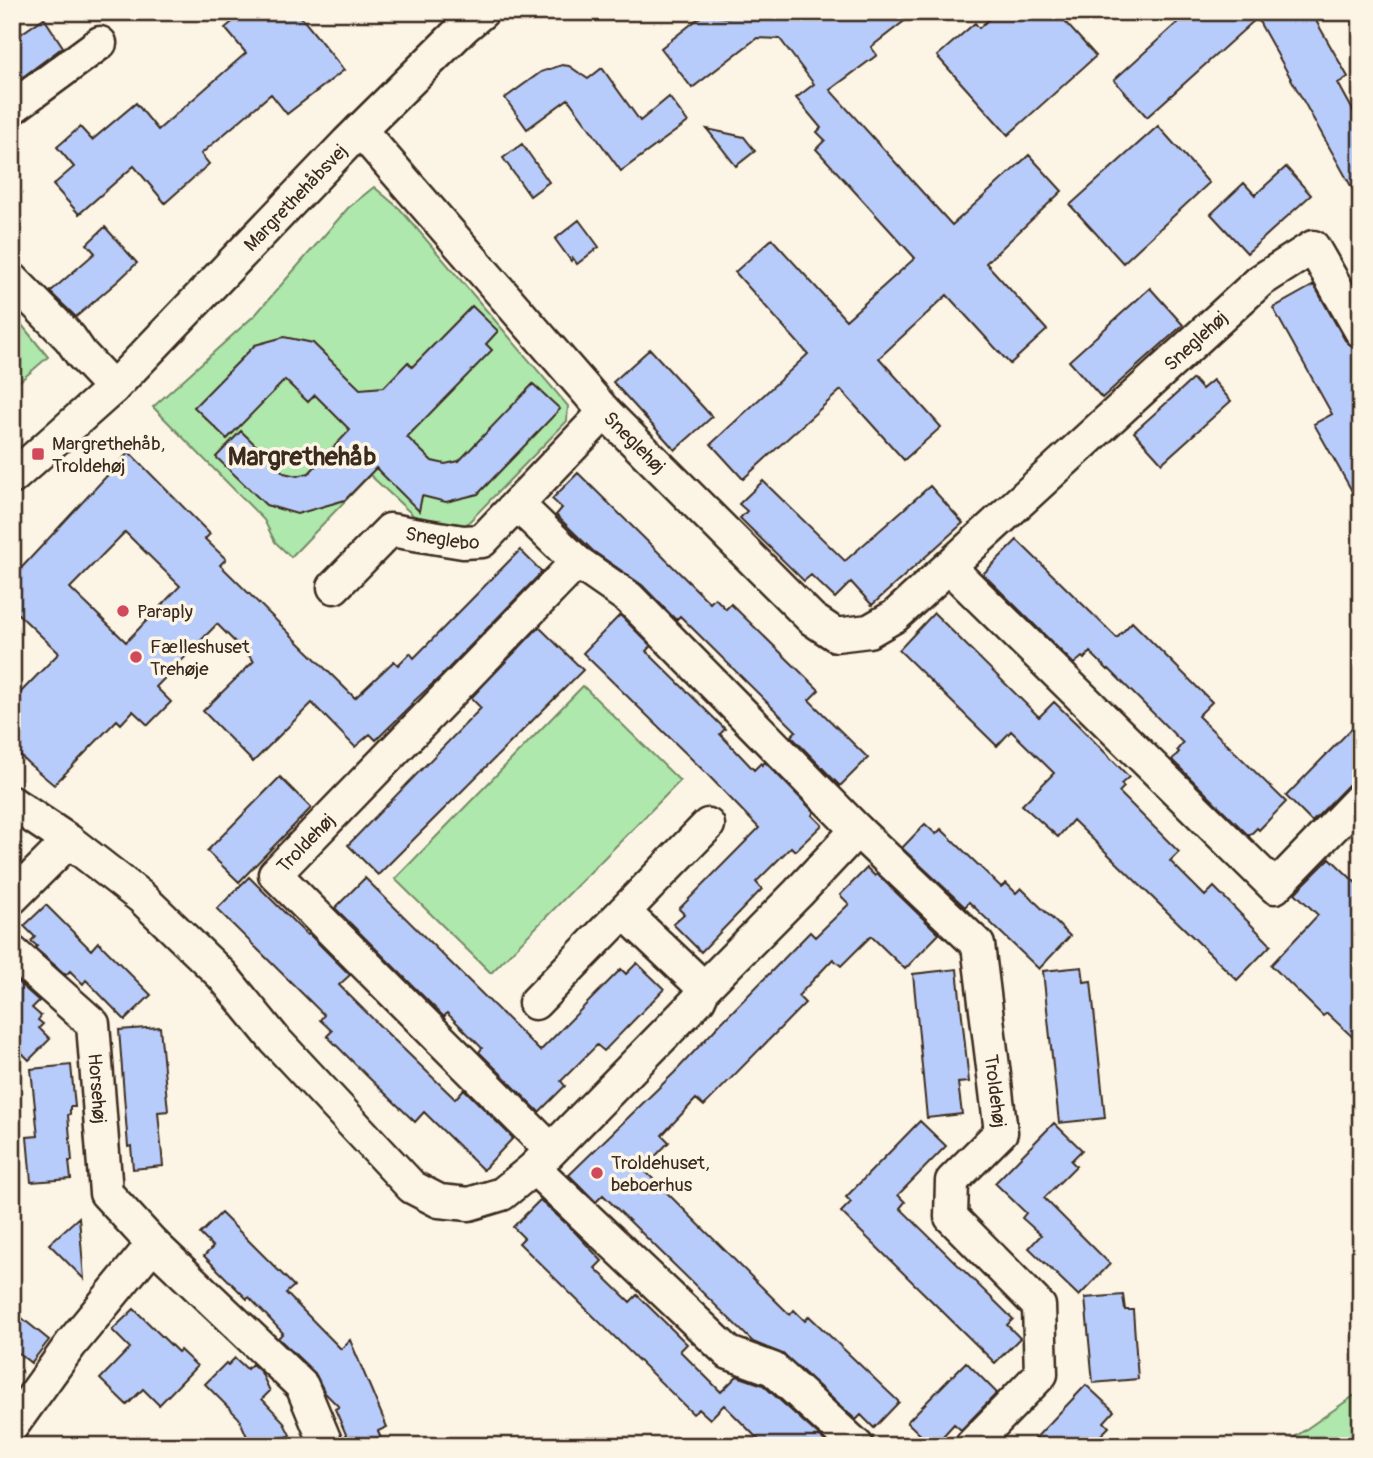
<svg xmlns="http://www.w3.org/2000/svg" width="1373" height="1458" viewBox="0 0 1373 1458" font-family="Pangolin,sans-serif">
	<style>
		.green { fill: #aee8ac; stroke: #748965; stroke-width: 2 }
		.building { fill: #b8ccfb; stroke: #3b2a1e; stroke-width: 2; fill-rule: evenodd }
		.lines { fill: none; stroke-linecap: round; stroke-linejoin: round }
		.street-casing { stroke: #3b2a1e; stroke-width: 37 }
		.street { stroke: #fcf5e5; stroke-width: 32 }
		.poi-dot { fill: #d1495b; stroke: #fcf5e5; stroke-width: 2.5 }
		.labels { text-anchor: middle; stroke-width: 7; stroke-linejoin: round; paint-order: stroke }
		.street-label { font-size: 19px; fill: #3b2a1e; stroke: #fcf5e5 }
		.poi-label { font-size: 19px; fill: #3b2a1e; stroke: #fcf5e5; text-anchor: start }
		.district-label { font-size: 26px; font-weight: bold; fill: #3b2a1e; stroke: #fcf5e5 }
	</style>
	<rect width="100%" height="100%" fill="#fcf5e5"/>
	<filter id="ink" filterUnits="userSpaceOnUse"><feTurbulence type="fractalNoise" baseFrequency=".0143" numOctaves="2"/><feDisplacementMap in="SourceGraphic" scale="14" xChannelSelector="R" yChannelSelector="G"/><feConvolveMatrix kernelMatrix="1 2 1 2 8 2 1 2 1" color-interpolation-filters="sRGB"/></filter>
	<g filter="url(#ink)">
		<path class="green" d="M374,187L400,209L568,406L567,421L464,527L414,516L370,475L291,557L275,542L264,520L153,407L256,314L348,208Z
			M12,313L48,357L12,388Z
			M583,686L680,781L491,973L395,879Z
			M1361,1391V1446H1282Z"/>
		<path class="building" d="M244,12H297L344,70L287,114L271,94L201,154L209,164L165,203L134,166L79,214L53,185L74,167L57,147L80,127L92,140L136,103L158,130L246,53L225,28Z
			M735,12H916L871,47L877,55L830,90L952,225L1029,155L1062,191L986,263L1047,330L1010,364L947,295L879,358L941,427L904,460L841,390L743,479L711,444L808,354L735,272L772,239L846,320L915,258L816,149L825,140L817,132L821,128L796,98L814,84L780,39L757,38L692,88L661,48L704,14L729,18Z
			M997,12H1056L1096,56L1008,135L937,56L975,23L979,28Z
			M1189,12H1311L1348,77L1338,83L1361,125V204L1257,18L1147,117L1114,80Z
			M44,18L63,47L12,85V40Z
			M562,65L569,66L588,79L602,68L640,121L669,97L688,122L621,171L568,99L527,129L505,98L541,72Z
			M1158,126L1209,183L1123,263L1070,205Z
			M707,129L744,137L755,151L736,166Z
			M522,144L549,182L530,196L503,158Z
			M1286,167L1311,195L1247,253L1211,214L1244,183L1255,195Z
			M579,220L599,247L577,264L573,258L571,261L555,239Z
			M105,227L137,263L118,281L76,317L50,292L95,253L87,244Z
			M1314,285L1345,340L1353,347L1361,361V507L1314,424L1332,414L1273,308Z
			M1150,288L1183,325L1102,398L1069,361Z
			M472,306L498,331L486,344L492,350L407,437L432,461L445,464L459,461L533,384L560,409L478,494L446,502L422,496L419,511L376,468L345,500L297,514L266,505L216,457L241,431L284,473L297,476L309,473L350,430L315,395L308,402L285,380L227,439L194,407L255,345L284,337L313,343L360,389L384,387L408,362L412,367Z
			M650,349L712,417L675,450L613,382Z
			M1193,379L1202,389L1213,380L1231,401L1162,463L1134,432Z
			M129,452L210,534L205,539L226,559L220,565L355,698L394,661L398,665L410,653L414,658L520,550L542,572L442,675L411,704L412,705L376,740L370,734L355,747L312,703L253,762L203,711L254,661L217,624L156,687L171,702L148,725L133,711L121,724L117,720L54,785L29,764L12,748V701L59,653L12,608V578ZM125,532L180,586L126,642L70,588Z
			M578,473L710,603L715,598L726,609L731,604L819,690L809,700L868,758L840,786L791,736L796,731L680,616L676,620L642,585L593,551L556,515L562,508L552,499Z
			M763,481L845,561L930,486L963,523L872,605L851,582L835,598L811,575L804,581L740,518L747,511L739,504Z
			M1017,540L1117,638L1132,622L1212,702L1198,716L1286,802L1259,830L1257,828L1249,836L1172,760L1179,752L1177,750L1183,743L1109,669L1108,670L1090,652L1084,659L1082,657L1074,664L983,574Z
			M934,613L1039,717L1054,702L1081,728L1129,777L1121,784L1124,787L1119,792L1179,852L1170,861L1205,896L1214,887L1271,945L1237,980L1073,820L1058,837L1022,805L1054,773L1011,731L997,746L899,650Z
			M620,615L651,646L646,651L725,729L720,734L754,770L761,763L762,765L765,762L814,812L812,815L822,825L795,851L791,847L756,882L762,889L701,952L673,924L684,914L679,909L759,828L707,774L583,653Z
			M539,627L583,670L378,875L348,845L481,708L471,698Z
			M1361,719V780L1355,781L1348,785L1312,822L1286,796Z
			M280,777L311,808L239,882L207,851Z
			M925,824L936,834L941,829L1001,887L1006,883L1016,893L1021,888L1070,936L1039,969L969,902L965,907L902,848Z
			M1330,858L1361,888V1045L1327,1013L1323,1016L1271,965L1318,915L1295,893Z
			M867,868L875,876L877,874L939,934L905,969L871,936L841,966L833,959L798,996L805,1003L704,1106L696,1099L662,1135L669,1142L643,1169L790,1315L794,1310L805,1321L809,1316L899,1402L874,1428L861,1415L856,1420L785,1355L753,1342L603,1195L596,1202L569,1175L674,1073L721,1023L810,932L815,937L849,904L840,895Z
			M249,877L307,935L309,934L350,975L339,985L384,1030L455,1099L464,1089L513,1138L483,1170L424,1112L415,1122L366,1075L327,1036L332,1031L320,1020L324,1015L217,909Z
			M365,878L540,1051L621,969L626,974L637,963L664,989L604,1051L597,1045L561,1081L565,1086L539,1112L479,1052L482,1048L447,1013L444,1017L335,908Z
			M46,905L91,950L98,942L151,995L125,1020L86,980L83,984L70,971L66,975L35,948L37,946L31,941L35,937L24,926Z
			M1082,967L1084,982L1091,981L1105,1118L1059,1123L1043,971Z
			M957,969L969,1082L958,1083L962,1114L927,1118L913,974Z
			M12,977L39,1001L32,1008L41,1016L38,1020L43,1024L39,1028L50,1039L29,1060L19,1050L12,1057Z
			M160,1027L168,1111L158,1112L163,1166L133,1169L131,1146L128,1147L119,1030Z
			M71,1065L75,1107H70V1114L68,1115L72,1161H69L71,1179L31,1182L27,1137L38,1136L31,1069Z
			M920,1121L946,1146L898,1195L905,1202L900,1208L1013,1319L1007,1325L1020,1338L995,1363L841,1212L851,1202L846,1197Z
			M1054,1123L1082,1150L1071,1161L1076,1166L1044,1198L1110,1264L1079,1296L1029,1248L1041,1235L1022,1218L1026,1213L995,1183Z
			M540,1200L571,1228L602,1261L595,1268L630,1302L637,1295L687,1344L680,1351L721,1392L737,1376L763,1385L826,1442L822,1446H765L724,1405L710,1419L699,1409L693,1414L519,1243L524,1238L513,1227Z
			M221,1213L294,1286L286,1293L341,1349L350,1340L387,1427L378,1431L384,1446H351L335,1409L339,1407L325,1393L315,1373L278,1338L283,1333L249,1297L247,1299L204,1256L213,1247L200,1234Z
			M79,1217L84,1279L49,1244Z
			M1123,1295L1125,1310H1133L1138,1379L1093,1383L1085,1298Z
			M134,1309L178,1352L180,1350L197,1366L159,1405L143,1389L127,1405L100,1379L130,1348L112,1330Z
			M12,1310L49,1340L31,1363L12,1348Z
			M235,1358L247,1369L252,1364L261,1372L270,1391L262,1399L283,1421L290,1435L285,1438L289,1446H251L239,1418L205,1384L226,1363L228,1365Z
			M966,1362L997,1393L961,1430L954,1424L934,1446H932L907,1422Z
			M1086,1385L1114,1411L1104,1422L1109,1427L1090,1446H1028Z"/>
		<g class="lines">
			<g class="street-casing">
				<g id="street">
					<path d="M12,108L100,43"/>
					<path id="s1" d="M360,130L605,412L812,619L836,635L869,631L895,616L1260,281L1313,247L1361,331"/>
					<path d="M12,279L70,338L81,354L113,388"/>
					<path id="s2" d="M12,478L113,388L347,143L464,27L482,12"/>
					<path id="s3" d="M517,504L577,562L629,598L857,830L978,945L1001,1132L952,1181L951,1217L1039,1306L1041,1374L971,1446"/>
					<path d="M949,567L1275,887L1361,798"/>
					<path id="s4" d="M334,587L390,530L463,542L482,541L605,412"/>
					<path d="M12,803L69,841L141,897L222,975L275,1040L412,1187L439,1201L469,1204L502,1194L534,1168L699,999L704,988L798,893L857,830"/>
					<path d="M12,898L69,841"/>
					<path d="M624,912L704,988"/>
					<path id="s5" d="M12,952L93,1024L106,1193L153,1244L302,1386L327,1446"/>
					<path d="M535,1003L708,825"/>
					<path id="s6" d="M551,1150L275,874L577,562"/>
					<path d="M534,1168L729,1353L773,1369L857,1446"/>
					<path d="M12,1426L71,1344L153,1244"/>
				</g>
			</g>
			<use href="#street" class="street"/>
		</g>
	</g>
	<g class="poi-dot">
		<rect x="31" y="447" width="14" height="14" rx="3.5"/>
		<circle cx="123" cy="611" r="7"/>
		<circle cx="136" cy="657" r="7"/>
		<circle cx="597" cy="1173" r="7"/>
	</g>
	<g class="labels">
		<g class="street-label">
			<text dy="7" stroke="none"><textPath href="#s2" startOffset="399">Margrethehåbsvej</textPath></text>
			<text dy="7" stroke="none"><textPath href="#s1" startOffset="1166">Sneglehøj</textPath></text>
			<text dy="7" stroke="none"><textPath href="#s1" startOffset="416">Sneglehøj</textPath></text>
			<text dy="7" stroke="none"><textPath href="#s4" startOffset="133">Sneglebo</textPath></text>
			<text dy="7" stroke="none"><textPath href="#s6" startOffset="434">Troldehøj</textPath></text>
			<text dy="7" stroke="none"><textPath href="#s5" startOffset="173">Horsehøj</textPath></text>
			<text dy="7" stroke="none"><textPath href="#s3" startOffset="786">Troldehøj</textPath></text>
		</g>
		<g class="poi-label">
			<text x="52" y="450">Margrethehåb,<tspan x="52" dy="22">Troldehøj</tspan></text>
			<text x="137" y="618">Paraply</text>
			<text x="150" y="653">Fælleshuset<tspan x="150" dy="22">Trehøje</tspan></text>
			<text x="611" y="1169">Troldehuset,<tspan x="611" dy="22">beboerhus</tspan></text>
		</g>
		<g class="district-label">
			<text x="302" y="465">Margrethehåb</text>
		</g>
	</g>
	<rect width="1373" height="1458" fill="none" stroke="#fcf5e5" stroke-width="42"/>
	<rect x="21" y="21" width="1331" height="1416" fill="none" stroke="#3b2a1e" stroke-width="2.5" filter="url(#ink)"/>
</svg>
